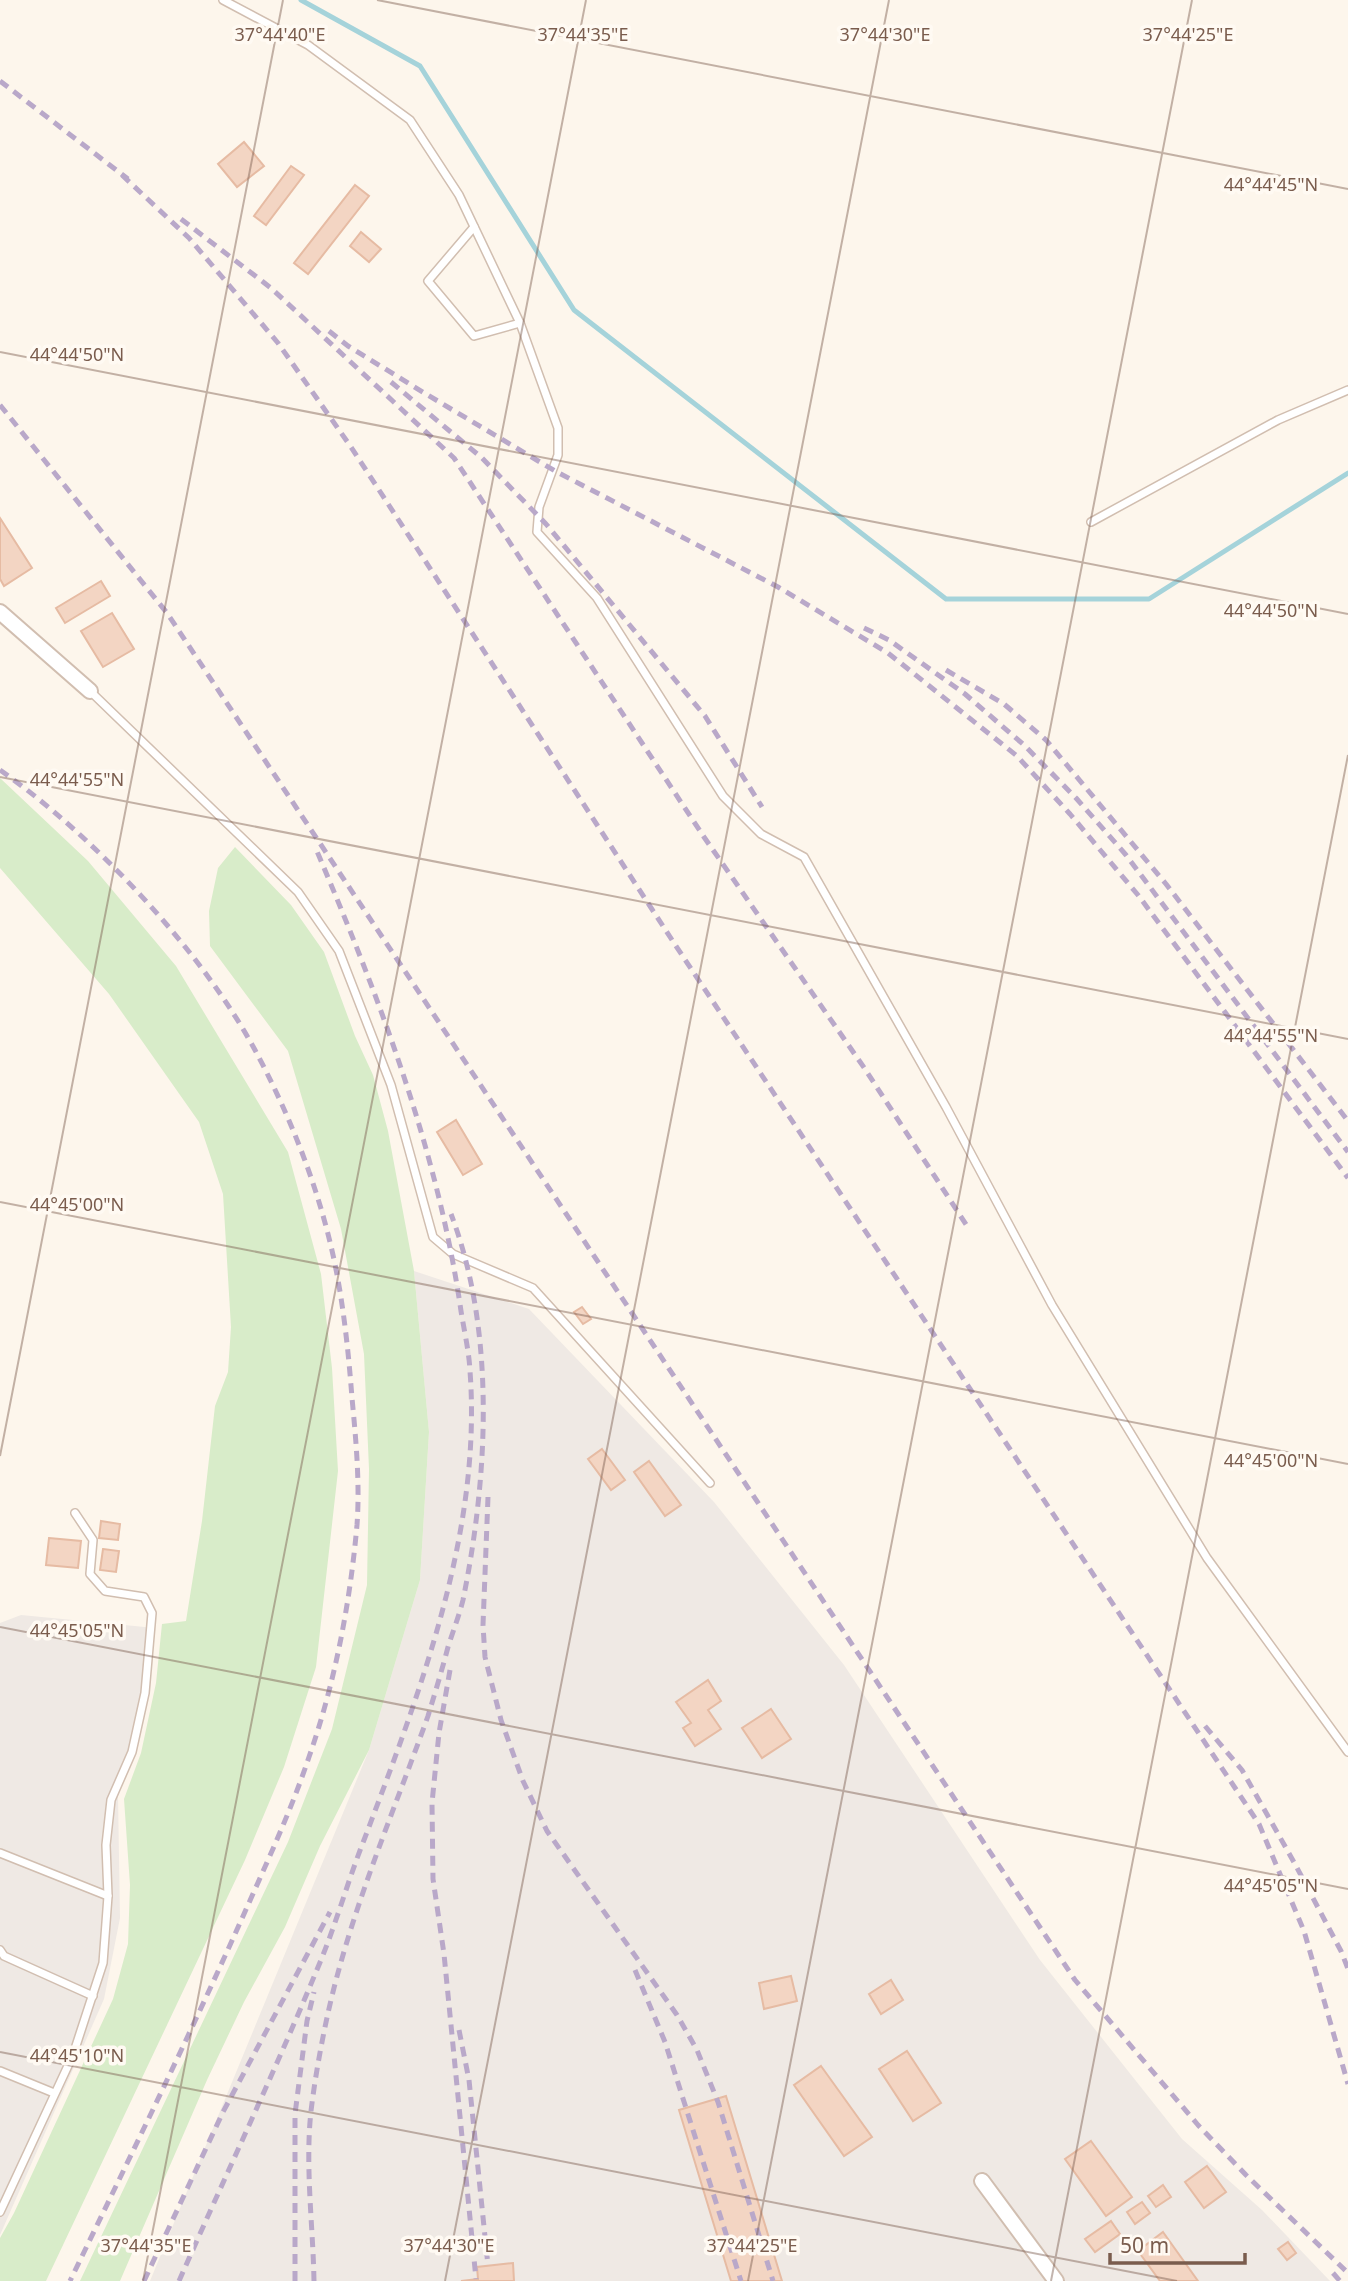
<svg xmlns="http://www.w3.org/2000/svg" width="1348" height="2281" font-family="'Noto Sans',sans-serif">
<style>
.industrial{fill:#efe9e4}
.green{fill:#d8ecc9}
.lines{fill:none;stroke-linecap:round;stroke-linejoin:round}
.stream{stroke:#a5d3da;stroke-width:5}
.building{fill:#f3d5c3;stroke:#e6bba3;stroke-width:2}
.lane-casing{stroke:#d1beb0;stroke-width:10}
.street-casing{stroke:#d1beb0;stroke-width:18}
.lane{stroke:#fff;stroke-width:7}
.street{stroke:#fff;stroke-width:14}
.rail{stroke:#b9a8c9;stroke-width:5;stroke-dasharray:10 7;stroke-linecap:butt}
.ticks{fill:none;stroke:#7a5c4d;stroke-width:2;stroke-opacity:0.45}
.ticks-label{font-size:18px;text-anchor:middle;fill:#7a5c4d;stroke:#fffaf3;stroke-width:7;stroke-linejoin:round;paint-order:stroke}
</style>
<rect width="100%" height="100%" fill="#fdf6ec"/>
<!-- industrial -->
<g class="industrial">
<path d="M414,1271L529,1309L714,1502L844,1665L1040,1960L1182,2139L1262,2210L1330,2281H150L369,1750L420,1580L429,1432Z"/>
<path d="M21,1615L155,1628L145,1710L118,1796L120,1918L104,1999L0,2235V1623Z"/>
</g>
<!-- green -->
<g class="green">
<path d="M0,778L88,861L176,966L288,1152L321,1274L332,1368L338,1471L316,1667L284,1767L245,1860L46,2281H0V2238L14,2213L113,1999L128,1944L130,1885L124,1799L141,1753L156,1683L162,1624L186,1621L202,1521L215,1406L228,1372L231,1327L223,1194L199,1122L109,994L0,868Z"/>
<path d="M235,847L291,905L324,952L355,1036L373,1075L388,1131L414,1271L429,1432L420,1580L369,1750L320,1846L285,1927L244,2002L207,2080L120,2281H80L288,1842L332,1729L367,1585L369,1469L364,1354L341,1229L288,1051L210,946L209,911L218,868Z"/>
</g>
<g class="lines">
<!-- stream -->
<path class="stream" d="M301,0L420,66L574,310L946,599H1149L1348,473"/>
</g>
<!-- building -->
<g class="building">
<path d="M244,142L264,166L237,187L218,164Z"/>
<path d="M291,166L304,175L266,225L254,216Z"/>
<path d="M355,185L369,196L308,274L294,263Z"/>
<path d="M361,232L381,249L369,262L350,246Z"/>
<path d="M0,518L32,568L4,586L0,579Z"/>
<path d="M101,581L110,596L65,623L56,608Z"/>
<path d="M112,613L134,649L103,667L81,631Z"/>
<path d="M456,1120L482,1164L463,1175L437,1132Z"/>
<path d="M582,1307L591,1319L583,1324L574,1312Z"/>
<path d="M602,1449L625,1480L611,1490L588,1459Z"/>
<path d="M649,1461L681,1505L665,1516L634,1472Z"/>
<path d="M101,1521L120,1524L118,1540L99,1538Z"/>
<path d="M49,1538L81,1541L78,1568L46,1565Z"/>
<path d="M103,1549L119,1551L116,1572L100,1570Z"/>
<path d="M708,1680L721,1701L708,1710L721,1729L695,1746L683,1728L691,1723L676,1702Z"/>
<path d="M771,1709L791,1739L762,1758L742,1728Z"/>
<path d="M791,1976L797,2001L764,2009L759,1983Z"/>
<path d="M891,1980L903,2000L881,2014L869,1994Z"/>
<path d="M907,2051L941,2103L913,2121L879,2069Z"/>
<path d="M821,2066L872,2137L844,2156L794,2085Z"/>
<path d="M726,2096L782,2281H731L679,2110Z"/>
<path d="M1091,2141L1132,2197L1106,2216L1065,2159Z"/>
<path d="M1207,2166L1226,2192L1204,2208L1185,2182Z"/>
<path d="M1163,2185L1171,2197L1156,2207L1148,2196Z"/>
<path d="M1142,2202L1150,2213L1135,2224L1127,2212Z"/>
<path d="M1111,2221L1120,2234L1095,2252L1085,2239Z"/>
<path d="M1163,2232L1198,2281H1160L1138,2251Z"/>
<path d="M1288,2242L1296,2253L1287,2260L1278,2249Z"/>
<path d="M513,2263L514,2281H461L478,2279L477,2267Z"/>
</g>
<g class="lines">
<defs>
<g id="lane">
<path d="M223,0L308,45L410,120L459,195L520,323L558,428V455L539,507L537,532L597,598L723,796L761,834L804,857L946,1107L1052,1305L1207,1558L1348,1752"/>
<path d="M474,227L428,281L474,336L520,323"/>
<path d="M1091,522L1278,420L1348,390"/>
<path d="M90,691L298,892L339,951L391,1085L433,1237L453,1254L533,1288L710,1483"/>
<path d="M0,1853L108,1896"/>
<path d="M0,1950L4,1956L93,1996"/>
<path d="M0,2071L54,2093"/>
<path d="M0,2212L73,2055L103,1963L108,1896L106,1845L111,1800L132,1752L145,1693L152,1613L144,1597L105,1591L90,1574L93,1540L75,1513"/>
</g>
<g id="street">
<path d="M0,612L90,691"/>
<path d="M982,2181L1056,2281"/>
</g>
</defs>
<!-- lane casing -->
<use href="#lane" class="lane-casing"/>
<!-- street casing -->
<use href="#street" class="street-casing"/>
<!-- lane -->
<use href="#lane" class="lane"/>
<!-- street -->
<use href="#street" class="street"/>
<!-- rail -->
<g class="rail">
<path d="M0,81L128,179"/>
<path d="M122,175L189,238L278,343L351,447L674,943L1259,1824L1304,1931L1348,2084"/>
<path d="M181,219L271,288L454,458L704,837L865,1069L967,1226"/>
<path d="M329,331L348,346L426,394L555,471L778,587L888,653L1017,756L1070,814L1138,895L1348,1178"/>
<path d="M391,382L482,458L546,524L705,716L762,807"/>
<path d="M0,405L167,613L1075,1980L1198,2125L1246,2175L1348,2273"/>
<path d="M864,628L889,640L965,694L1024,745L1076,798L1126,855L1348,1152"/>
<path d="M946,670L1004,704L1046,740L1166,884L1348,1121"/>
<path d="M0,770C93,835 201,950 255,1050C293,1121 324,1201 338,1280C345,1319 349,1359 352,1398C356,1440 360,1483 357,1525C350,1603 335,1683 309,1757C291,1811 267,1862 244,1914C189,2037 129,2159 70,2281"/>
<path d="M488,1497L483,1625L485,1657L501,1720L523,1781L547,1831L677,2015L697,2050L718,2102L773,2281"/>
<path d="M450,1670L439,1733L432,1803L433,1879L444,1954L476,2279"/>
<path d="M1205,1726L1242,1770L1295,1864L1341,1951L1348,1969"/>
<path d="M635,1970L665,2042L741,2281"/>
<path d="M459,2030L469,2080L488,2266"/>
<path d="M1333,2273L1340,2281"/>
<path d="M144,2281L223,2112L330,1912"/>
<path d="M179,2281C227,2172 278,2065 323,1955C338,1917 349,1878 364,1840C420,1692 482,1532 470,1371C469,1351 464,1330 461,1311C438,1151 379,997 316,849"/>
<path d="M295,2281V2114L307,2021L314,1992"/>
<path d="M314,2281C313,2225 305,2167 311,2111C315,2078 321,2045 328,2013C351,1910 393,1814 428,1716C435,1693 442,1670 448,1647C453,1631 459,1616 463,1600C488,1477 496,1332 451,1214"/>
</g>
</g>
<!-- ticks -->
<path class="ticks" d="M377,0L1348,189M0,352L1348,614M0,777L1348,1039M0,1202L1348,1464M0,1456L283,0M0,1627L1348,1889M0,2052L1177,2281M143,2281L586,0M445,2281L889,0M748,2281L1192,0M1051,2281L1348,755"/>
<g class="ticks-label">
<text x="280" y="41">37°44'40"E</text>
<text x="583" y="41">37°44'35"E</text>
<text x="885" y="41">37°44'30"E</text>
<text x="1188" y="41">37°44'25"E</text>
<text x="1271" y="191">44°44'45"N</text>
<text x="77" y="361">44°44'50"N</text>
<text x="1271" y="617">44°44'50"N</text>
<text x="77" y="786">44°44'55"N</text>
<text x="1271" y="1042">44°44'55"N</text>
<text x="77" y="1211">44°45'00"N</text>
<text x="1271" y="1467">44°45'00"N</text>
<text x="77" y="1637">44°45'05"N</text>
<text x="1271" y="1892">44°45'05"N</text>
<text x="77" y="2062">44°45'10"N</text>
<text x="146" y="2252">37°44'35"E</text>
<text x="449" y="2252">37°44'30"E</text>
<text x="752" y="2252">37°44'25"E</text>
</g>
<!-- scale -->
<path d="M1110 2253v10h135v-10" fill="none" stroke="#7a5c4d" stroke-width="3.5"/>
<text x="1120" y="2253" font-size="21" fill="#7a5c4d" stroke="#fffaf3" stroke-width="5" paint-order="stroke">50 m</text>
</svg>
